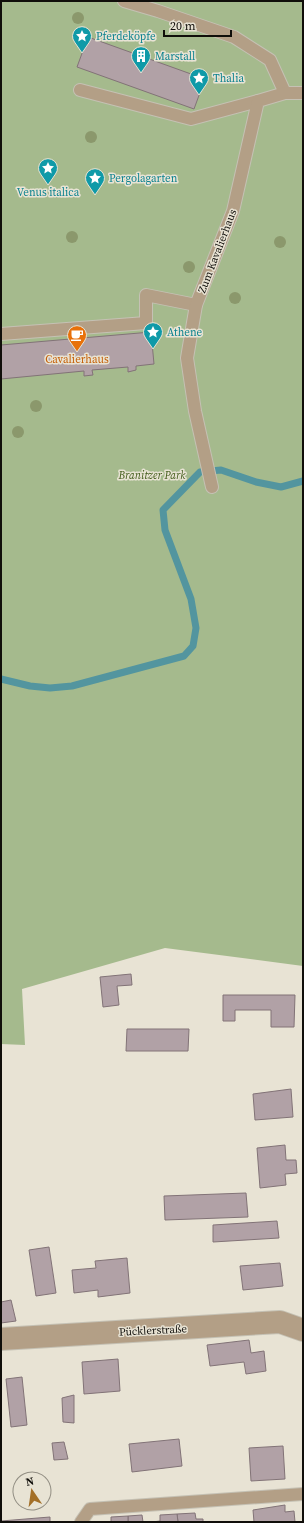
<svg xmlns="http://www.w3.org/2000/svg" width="304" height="1523" font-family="'Source Serif 4',serif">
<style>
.green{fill:#a5ba8d}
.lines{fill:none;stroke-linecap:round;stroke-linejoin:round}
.stream{stroke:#53959f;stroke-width:7}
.building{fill:#b1a1a6;stroke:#827377}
.service-casing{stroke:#c5c1b4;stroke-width:14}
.minor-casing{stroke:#c5c1b4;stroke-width:24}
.service{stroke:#b39f86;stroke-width:12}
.minor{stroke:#b39f86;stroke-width:22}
.tree{fill:#8b986c}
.labels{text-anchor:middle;stroke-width:3;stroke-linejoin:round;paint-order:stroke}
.culture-label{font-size:11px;fill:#0d838f;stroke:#e8e3d4;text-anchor:start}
.street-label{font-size:11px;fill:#100e0a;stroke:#e8e3d4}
.food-label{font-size:11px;fill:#c56008;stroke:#e8e3d4}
.park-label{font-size:11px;font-style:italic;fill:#3f5a17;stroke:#e8e3d4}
</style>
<rect width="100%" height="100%" fill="#e8e3d4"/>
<!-- green -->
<path class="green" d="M1,1H303V966L165,948L22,989L25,1045L1,1044Z"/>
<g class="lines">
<!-- stream -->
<path class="stream" d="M1,679L30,686L50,688L72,686L184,656L193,646L196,628L191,599L165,530L163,510L200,472L221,470L256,482L281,487L303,481"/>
</g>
<!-- building -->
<g class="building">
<path d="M88,37L205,79L194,109L77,67Z"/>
<path d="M151,332L154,364L136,366V370L128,372V367L92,370L93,375L84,376V371L1,379V345Z"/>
<path d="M131,974L132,985L117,986L119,1005L103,1007L100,977Z"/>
<path d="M223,995H295L294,1027H271V1010H235V1021H223Z"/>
<path d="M127,1029H189L188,1051H126Z"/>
<path d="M291,1089L293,1117L255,1120L253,1094Z"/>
<path d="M285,1145L286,1160H296L297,1173L285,1174L286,1185L260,1188L257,1148Z"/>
<path d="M246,1193L248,1217L165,1220L164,1196Z"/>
<path d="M277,1221L279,1238L213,1242V1225Z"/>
<path d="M49,1247L56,1293L36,1296L29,1250Z"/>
<path d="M127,1258L130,1293L98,1297V1290L74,1293L72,1270L96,1268L95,1261Z"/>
<path d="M280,1263L283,1286L243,1290L240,1266Z"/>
<path d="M11,1300L16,1321L1,1323V1302Z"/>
<path d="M249,1340L251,1353L264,1351L266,1371L246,1374L244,1362L210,1366L207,1345Z"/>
<path d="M118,1359L120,1391L84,1394L82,1362Z"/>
<path d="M22,1377L27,1425L11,1427L6,1379Z"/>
<path d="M74,1395V1423L63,1422L62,1398Z"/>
<path d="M179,1439L182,1466L132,1472L129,1444Z"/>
<path d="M64,1442L68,1459L54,1460L52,1443Z"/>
<path d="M283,1446L285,1479L251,1481L249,1448Z"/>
<path d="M285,1505V1512L294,1511L295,1522H254L253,1510Z"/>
<path d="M195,1513L196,1519H203V1522H178L177,1514Z"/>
<path d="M177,1514L178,1522H152L160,1521V1515Z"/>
<path d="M142,1515L143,1522H128V1516Z"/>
<path d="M128,1516V1522H111V1517Z"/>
<path d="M50,1517V1522H1V1521Z"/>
</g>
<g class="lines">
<defs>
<g id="service">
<path d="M124,1L158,11L234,37L270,60L285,93"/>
<path d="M80,90L191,119L258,101"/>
<path d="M1,334L146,323V295L196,305"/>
<path d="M212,487L195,411L187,358L196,305L233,211L258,101L285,93H303"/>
<path d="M81,1522L90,1509L303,1494"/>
</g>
<path id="minor" d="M1,1339L280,1322L303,1330"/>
</defs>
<!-- service casing -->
<use href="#service" class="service-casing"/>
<!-- minor casing -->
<use href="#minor" class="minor-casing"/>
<!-- service -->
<use href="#service" class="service"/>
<!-- minor -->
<use href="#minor" class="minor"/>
</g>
<!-- trees -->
<g class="tree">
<circle cx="78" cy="18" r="6"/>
<circle cx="91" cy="137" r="6"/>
<circle cx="72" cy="237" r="6"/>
<circle cx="280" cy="242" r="6"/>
<circle cx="189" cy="267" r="6"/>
<circle cx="235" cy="298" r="6"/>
<circle cx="36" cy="406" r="6"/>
<circle cx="18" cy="432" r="6"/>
</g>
<!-- icons -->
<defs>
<symbol id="sight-pin" viewBox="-11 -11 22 30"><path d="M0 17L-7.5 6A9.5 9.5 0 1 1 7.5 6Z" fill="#0f9aa8" stroke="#e8e3d4"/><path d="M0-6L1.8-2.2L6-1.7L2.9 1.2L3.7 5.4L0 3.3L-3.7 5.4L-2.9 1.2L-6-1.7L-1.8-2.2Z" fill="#fff"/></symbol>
<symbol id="building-pin" viewBox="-11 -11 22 30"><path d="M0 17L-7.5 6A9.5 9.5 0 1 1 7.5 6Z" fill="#0f9aa8" stroke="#e8e3d4"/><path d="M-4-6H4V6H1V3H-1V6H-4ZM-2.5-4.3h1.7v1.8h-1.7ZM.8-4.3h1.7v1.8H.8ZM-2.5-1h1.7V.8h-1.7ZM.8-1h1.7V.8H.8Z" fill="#fff"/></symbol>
<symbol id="cafe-pin" viewBox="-11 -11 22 30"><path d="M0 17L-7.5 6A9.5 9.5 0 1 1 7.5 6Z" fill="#e8710a" stroke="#e8e3d4"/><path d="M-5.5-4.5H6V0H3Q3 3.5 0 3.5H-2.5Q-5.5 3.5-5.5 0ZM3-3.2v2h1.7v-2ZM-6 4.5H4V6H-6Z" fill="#fff"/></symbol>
</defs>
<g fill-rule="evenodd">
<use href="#sight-pin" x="71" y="25" width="22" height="30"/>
<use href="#building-pin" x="130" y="45" width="22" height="30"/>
<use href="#sight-pin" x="188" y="67" width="22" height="30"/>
<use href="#sight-pin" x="37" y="157" width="22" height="30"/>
<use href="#sight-pin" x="84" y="167" width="22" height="30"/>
<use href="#sight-pin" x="142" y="321" width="22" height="30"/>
<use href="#cafe-pin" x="66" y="324" width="22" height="30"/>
</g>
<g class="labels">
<!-- culture labels -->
<g class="culture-label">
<text x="96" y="40">Pferdeköpfe</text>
<text x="155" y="60">Marstall</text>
<text x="213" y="82">Thalia</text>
<text x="109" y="182">Pergolagarten</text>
<text x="48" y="196" text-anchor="middle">Venus italica</text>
<text x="167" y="336">Athene</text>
</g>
<!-- street labels -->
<g class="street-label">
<text transform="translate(217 251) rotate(-69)" y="4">Zum Kavalierhaus</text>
<text transform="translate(153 1330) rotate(-3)" y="4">Pücklerstraße</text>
</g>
<!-- food labels -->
<g class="food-label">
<text x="77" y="363">Cavalierhaus</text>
</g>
<!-- park labels -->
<g class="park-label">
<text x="152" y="479">Branitzer Park</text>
</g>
</g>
<!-- border -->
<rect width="304" height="1523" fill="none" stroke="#100e0a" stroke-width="4"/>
<!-- north arrow -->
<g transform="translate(32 1491) rotate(347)"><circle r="19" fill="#e8e3d4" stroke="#928e83"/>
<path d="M0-3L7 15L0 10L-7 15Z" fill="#a36f27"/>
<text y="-6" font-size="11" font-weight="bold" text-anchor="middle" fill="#100e0a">N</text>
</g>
<!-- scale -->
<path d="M164 30v6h67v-6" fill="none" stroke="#100e0a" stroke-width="2"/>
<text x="170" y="30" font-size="12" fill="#100e0a" stroke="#e8e3d4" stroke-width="3" paint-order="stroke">20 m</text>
</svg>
